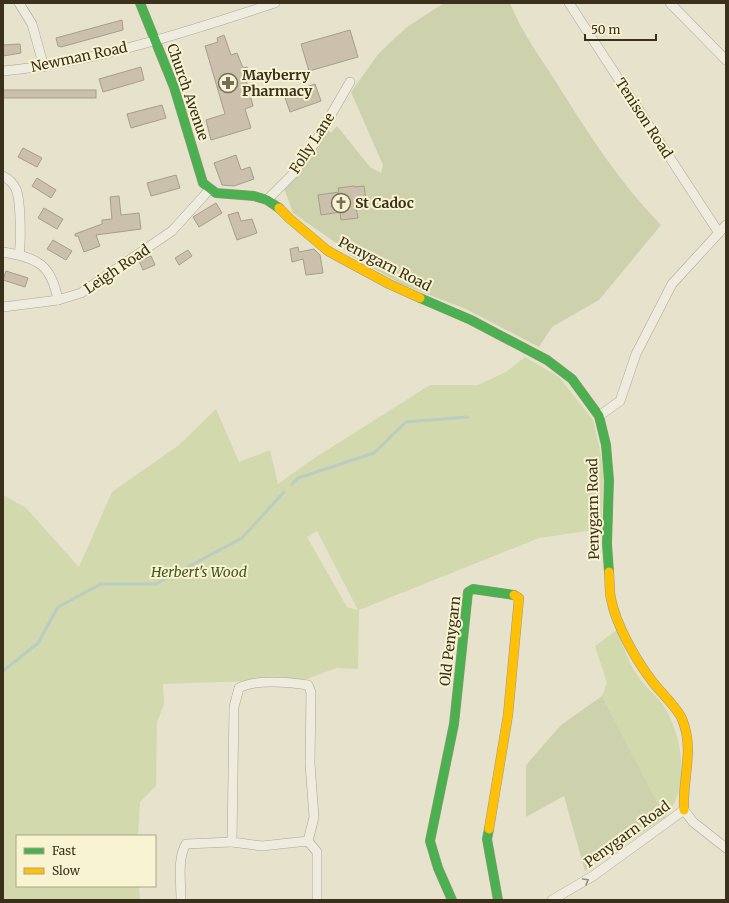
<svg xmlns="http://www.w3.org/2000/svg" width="729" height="903" font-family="Merriweather,serif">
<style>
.green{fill:#d2d9ad;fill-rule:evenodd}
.cemetery{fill:#cdd2ad}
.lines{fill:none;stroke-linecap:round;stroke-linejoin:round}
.stream{stroke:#b8cdc3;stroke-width:3}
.building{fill:#cbc0ac;stroke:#a79d8b}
.street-casing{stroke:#aca695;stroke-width:10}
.fast-casing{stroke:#9c9685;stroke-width:10}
.slow-casing{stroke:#9c9685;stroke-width:10}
.street{stroke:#eeebdf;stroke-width:9}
.fast{stroke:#4caf50;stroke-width:9}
.slow{stroke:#ffc107;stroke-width:9}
.oneway{stroke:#948e7e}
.labels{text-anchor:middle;stroke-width:4;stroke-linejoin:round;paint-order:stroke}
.street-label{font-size:14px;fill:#3b301c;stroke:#f8f3d1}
.poi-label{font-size:14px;font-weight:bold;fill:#3b301c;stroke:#f8f3d1;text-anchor:start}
.park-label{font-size:14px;font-style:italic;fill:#435921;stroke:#f8f3d1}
</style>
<rect width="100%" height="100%" fill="#e7e2cc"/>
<!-- green -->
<g class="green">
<path d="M525,357L559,377L593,420L599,445L604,476L601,529L539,538L359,610L358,669L336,668L307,679L163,684L164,704L157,722L156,786L140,802L138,836H17V886H139L140,900H3V495L26,508L79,567L112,492L179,445L216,409L239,462L270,450L278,484L313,459L430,385H478L506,372ZM317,531L358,610L347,607L307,537Z"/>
<path d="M617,630C623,644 628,662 637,675C644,686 655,694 663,705C683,735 691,789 665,817L602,696L607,683L595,646Z"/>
</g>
<!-- cemetery -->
<g class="cemetery">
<path d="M444,3H510C521,31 540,57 556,82C588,133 619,182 661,225L599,300L552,327L539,347L466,309L401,284L350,255L339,245L293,213L284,188L311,157L328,130L331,133L337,126L370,167L381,173L383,165L351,92L379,53L407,27Z"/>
<path d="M602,696L665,817L585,871L564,796L526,817V765L561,725Z"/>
</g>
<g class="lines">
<!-- stream -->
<g class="stream">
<path d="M292,484L298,478L374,453L406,422L468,417"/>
<path d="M3,671L38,643L58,607L101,584H156L242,538L284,492"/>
</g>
</g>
<!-- building -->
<g class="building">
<path d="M122,20L123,30L61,47L58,46L56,38Z"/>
<path d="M350,30L358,57L309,71L301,44Z"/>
<path d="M224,35L231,55L237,53L243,68L247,67L250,74L245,76L253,106L245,109L251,128L211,140L206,120L225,114L205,46L218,42L217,38Z"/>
<path d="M20,44L21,53L3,56V45Z"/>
<path d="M141,67L144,80L103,92L99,79Z"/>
<path d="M315,84L321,101L290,112L284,95Z"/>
<rect x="3" y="90" width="93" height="8"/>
<path d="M162,105L166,118L131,128L127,114Z"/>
<path d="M23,148L42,158L37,167L18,157Z"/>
<path d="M236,155L241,170L250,167L254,179L234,186L222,185L214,163Z"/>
<path d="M176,175L180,188L151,196L147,183Z"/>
<path d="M37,178L56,190L51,198L32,186Z"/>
<path d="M354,186V187L364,186L367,206L356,208L358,218L341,220L340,212L321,215L318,195L339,192L338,188Z"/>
<path d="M119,196L121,215L139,213L141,229L96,235L100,246L84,252L78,236H75V234L102,224V220L112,219L110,197Z"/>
<path d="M216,203L222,213L199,227L193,217Z"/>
<path d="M44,208L63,219L57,229L38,218Z"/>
<path d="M238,212L241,221L252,219L257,233L237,240L228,215Z"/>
<path d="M53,240L72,251L66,260L47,249Z"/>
<path d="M298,247L299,252L314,249L320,255L323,273L306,275L303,259L292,262L290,249Z"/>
<path d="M188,250L192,256L179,265L175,258Z"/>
<path d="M151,256L155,265L143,270L139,261Z"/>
<path d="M6,271L28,278L25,287L3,280Z"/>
</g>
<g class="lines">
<defs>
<g id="street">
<path d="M19,3L32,24L44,67"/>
<path d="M569,3L719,233"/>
<path d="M670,3L726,60"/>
<path d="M3,71C96,62 186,32 275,3"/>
<path d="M3,176C9,179 13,183 16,189C21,201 21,242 19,255"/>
<path d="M267,200L294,173L314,144L350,82"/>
<path d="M3,252C38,258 51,264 58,300"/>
<path d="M3,307L58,300L81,293L172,231L210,189"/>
<path d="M599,416L620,401L636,354L672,284L726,225"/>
<path d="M308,841L262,846L232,842L234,707L239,688C255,679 289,682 308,685L311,692L310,764L314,817L308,841L317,852V900"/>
<path d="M181,900C181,882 177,859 186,844L232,842"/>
<path d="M552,900L593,876L684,810L693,822L726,848"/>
</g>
<g id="fast">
<path d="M140,3L174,87L203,183L216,193L254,196L267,200L279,208"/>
<path d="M420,298L471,320L547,360L572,379L599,416L606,445L609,480L607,544L609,572"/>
<path d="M489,829L487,839L498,900"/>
<path d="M452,900L438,868L430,841L454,724L468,592L473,589L514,595"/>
</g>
<g id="slow">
<path d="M279,208L290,219L328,251L389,284L420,298"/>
<path d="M609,572C610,581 609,590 611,599C616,625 636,660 652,681C660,692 677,707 682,719C695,750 682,779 684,810"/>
<path d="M489,829L508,715L519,598L514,595"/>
</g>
</defs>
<!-- street casing -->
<use href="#street" class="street-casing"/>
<!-- fast casing -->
<use href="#fast" class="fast-casing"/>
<!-- slow casing -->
<use href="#slow" class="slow-casing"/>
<!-- street -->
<use href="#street" class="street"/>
<!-- fast -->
<use href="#fast" class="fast"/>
<!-- slow -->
<use href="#slow" class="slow"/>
</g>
<!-- one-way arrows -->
<defs><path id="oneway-chevron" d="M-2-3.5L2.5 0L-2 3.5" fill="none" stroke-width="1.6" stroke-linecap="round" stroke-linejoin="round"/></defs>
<use class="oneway" href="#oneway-chevron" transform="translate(586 881) rotate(-30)"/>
<!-- icons -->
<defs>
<symbol id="pharmacy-ring" viewBox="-11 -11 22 22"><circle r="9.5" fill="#f8f3d1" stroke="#776e5a" stroke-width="1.5"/><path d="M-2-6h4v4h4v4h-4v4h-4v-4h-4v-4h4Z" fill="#776e5a"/></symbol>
<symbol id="church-ring" viewBox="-11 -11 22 22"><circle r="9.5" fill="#f8f3d1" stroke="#776e5a" stroke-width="1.5"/><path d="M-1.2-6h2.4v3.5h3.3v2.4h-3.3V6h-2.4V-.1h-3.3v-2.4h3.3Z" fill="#776e5a"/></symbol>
</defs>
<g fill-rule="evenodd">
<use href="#pharmacy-ring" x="217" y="72" width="22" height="22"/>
<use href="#church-ring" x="330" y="192" width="22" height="22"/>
</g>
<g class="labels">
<!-- street labels -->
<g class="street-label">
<text transform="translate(79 57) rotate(-12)" y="5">Newman Road</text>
<text transform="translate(188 92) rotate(71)" y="5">Church Avenue</text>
<text transform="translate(644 118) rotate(57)" y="5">Tenison Road</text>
<text transform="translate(312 143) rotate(-57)" y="5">Folly Lane</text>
<text transform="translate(385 264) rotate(27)" y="5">Penygarn Road</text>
<text transform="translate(117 269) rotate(-34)" y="5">Leigh Road</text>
<text transform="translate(593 509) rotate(-91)" y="5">Penygarn Road</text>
<text transform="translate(450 641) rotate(-83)" y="5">Old Penygarn</text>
<text transform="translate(627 834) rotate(-36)" y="5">Penygarn Road</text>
</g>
<!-- poi labels -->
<g class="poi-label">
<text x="242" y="80">Mayberry<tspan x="242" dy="16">Pharmacy</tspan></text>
<text x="355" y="208">St Cadoc</text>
</g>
<!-- park labels -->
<g class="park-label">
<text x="199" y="577">Herbert's Wood</text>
</g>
</g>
<!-- border -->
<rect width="729" height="903" fill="none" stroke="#3b301c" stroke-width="8"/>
<!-- legend -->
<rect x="16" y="835" width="140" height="52" fill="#f8f3d1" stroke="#aca589"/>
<rect x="24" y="848" width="20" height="6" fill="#4caf50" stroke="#aca589"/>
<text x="52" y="855" font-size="12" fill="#3b301c">Fast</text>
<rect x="24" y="868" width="20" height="6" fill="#ffc107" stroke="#aca589"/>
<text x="52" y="875" font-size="12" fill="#3b301c">Slow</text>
<!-- scale -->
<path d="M585 34v6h71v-6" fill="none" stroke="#3b301c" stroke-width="2"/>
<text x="591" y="34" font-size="12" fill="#3b301c" stroke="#f8f3d1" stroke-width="3" paint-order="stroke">50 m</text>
</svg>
